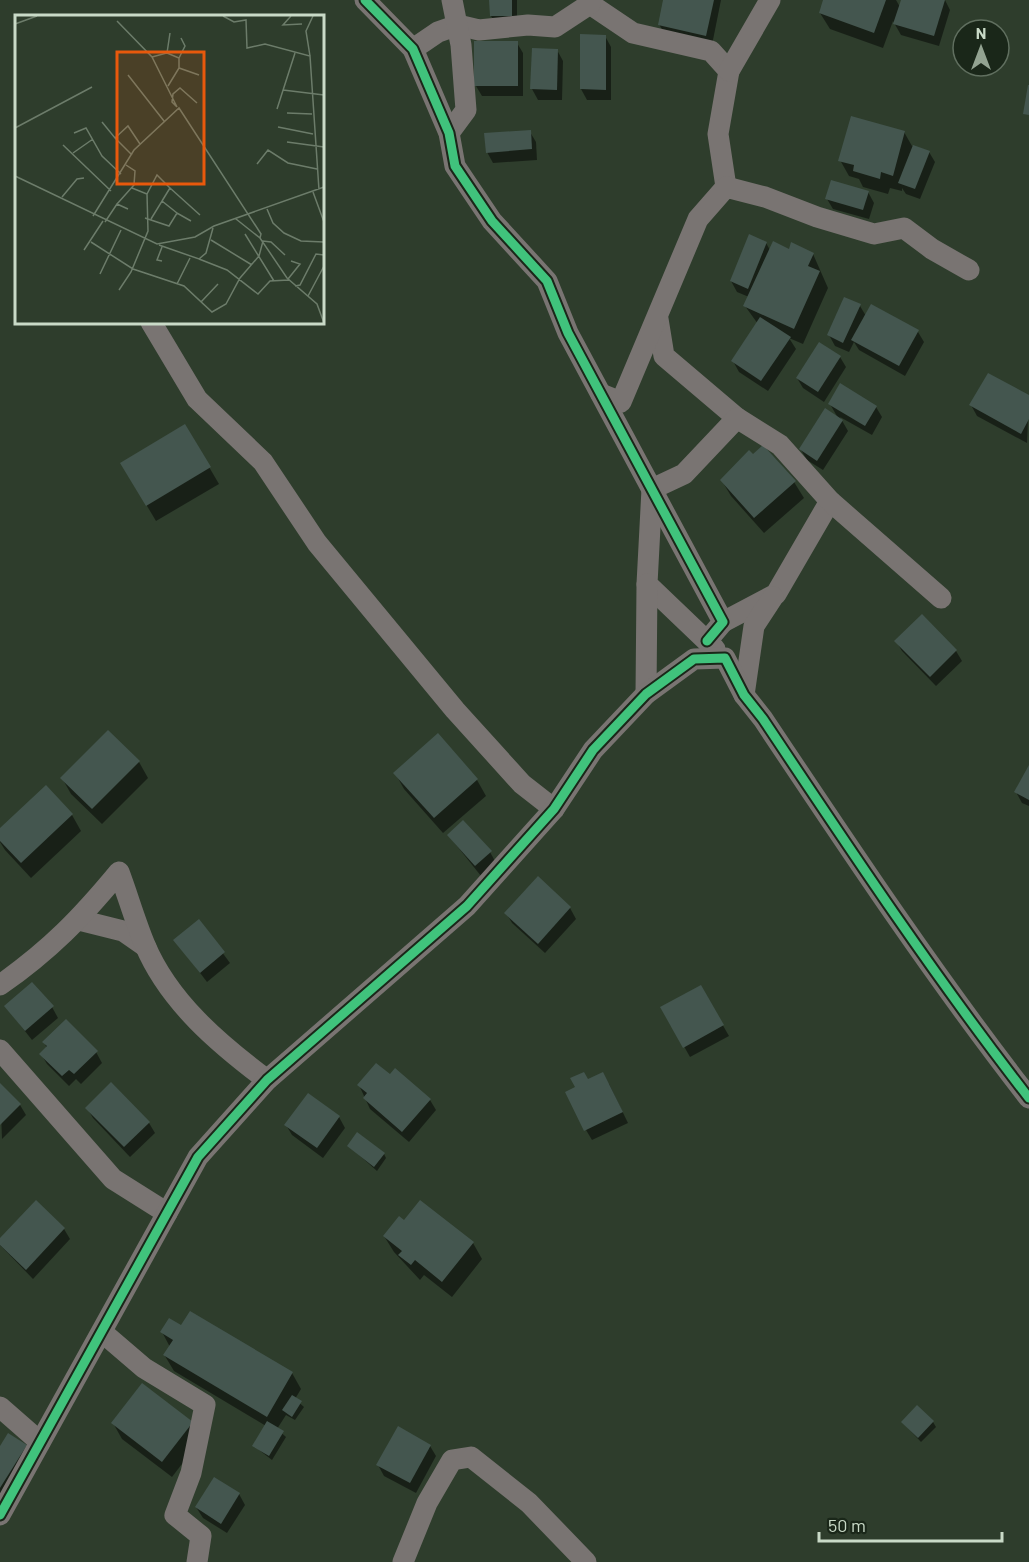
<svg xmlns="http://www.w3.org/2000/svg" width="1029" height="1562" font-family="Barlow,sans-serif">
<style>
.shadow{fill:#0007}
.building{fill:#44564f}
.lines{fill:none;stroke-linecap:round;stroke-linejoin:round}
.street{stroke:#797472;stroke-width:21}
.cycleway-casing{stroke:#1a2719;stroke-width:13}
.cycleway{stroke:#40c37c;stroke-width:9}
.inset-road{fill:none;stroke:#6c7c6a;stroke-width:1.5}
.view{fill:#e8590c;fill-opacity:0.15;stroke:#e8590c;stroke-width:3}
.inset-edge{fill:none;stroke:#c9dac7;stroke-width:3}
</style>
<rect width="100%" height="100%" fill="#2e3d2c"/>
<!-- shadow -->
<g class="shadow">
<path d="M491,0H517V26H497L491,16Z"/>
<path d="M665,0H721L712,45L665,35L659,24Z"/>
<path d="M825,0H896L900,7L902,0H945L950,10L939,46L901,35L893,21L883,48L830,29L820,13Z"/>
<path d="M605,36L611,47V100H587L581,89Z"/>
<path d="M517,43L523,53V96H482L476,86Z"/>
<path d="M557,50L563,61L562,100H538L532,89Z"/>
<path d="M530,132L536,142L537,160L493,163L487,152Z"/>
<path d="M904,132L912,146L929,152L935,162L920,199L906,194L902,188V191L890,188L888,194L863,187L859,179L849,176L840,160Z"/>
<path d="M868,192L874,203L869,219L833,209L827,199Z"/>
<path d="M766,243L770,250L813,254L828,288L803,344L789,338L796,349L768,391L739,372L733,361L758,324L745,306L749,297L737,292L731,281Z"/>
<path d="M860,306L866,316L872,306L918,332L924,342L905,376L859,350L854,342L849,352L835,346L829,335Z"/>
<path d="M840,357L846,367L824,402L803,388L797,378Z"/>
<path d="M1029,397L1027,443L977,416L971,405Z"/>
<path d="M830,404L876,407L882,417L872,435L840,417L848,431L823,470L807,460L801,450L838,418Z"/>
<path d="M185,426L219,484L156,521L122,464Z"/>
<path d="M749,452L794,482L804,498L764,533L731,496L722,481Z"/>
<path d="M922,616L956,651L962,661L936,686L902,651L896,641Z"/>
<path d="M438,736L477,780L486,796L443,833L404,789L395,773Z"/>
<path d="M139,762L148,778L102,824L71,794L62,778Z"/>
<path d="M1029,768V806L1022,803L1016,792Z"/>
<path d="M46,787L72,815L81,831L31,878L5,850L0,842V830Z"/>
<path d="M449,836L490,852L496,863L481,876Z"/>
<path d="M538,878L570,908L576,919L545,953L512,923L506,913Z"/>
<path d="M199,921L230,963L207,982L175,940Z"/>
<path d="M701,987L729,1036L690,1057L662,1007Z"/>
<path d="M6,1007H52L58,1018L32,1040Z"/>
<path d="M44,1042L96,1052L102,1063L81,1084L76,1079L69,1086L47,1064L41,1054L47,1048Z"/>
<path d="M390,1077L430,1100L436,1110L409,1142L370,1109L359,1085Z"/>
<path d="M587,1081L609,1084L628,1123L592,1140L586,1130Z"/>
<path d="M0,1085L20,1105L26,1115L2,1139Z"/>
<path d="M308,1095L339,1117L345,1128L323,1158L292,1135L286,1125Z"/>
<path d="M87,1108L149,1123L155,1133L130,1157L93,1118Z"/>
<path d="M349,1146L384,1154L386,1158L377,1171Z"/>
<path d="M404,1222L473,1243L482,1259L452,1297L424,1275L420,1280L394,1252L384,1236Z"/>
<path d="M64,1229L70,1239L33,1279L0,1245V1240Z"/>
<path d="M182,1327L292,1373L301,1389L295,1399L304,1407L295,1420L286,1415L277,1429L286,1437L272,1460L254,1446L266,1426L174,1371L165,1356L170,1347L162,1332Z"/>
<path d="M933,1422L936,1427L921,1442L903,1423Z"/>
<path d="M113,1423H192L201,1439L172,1477L122,1439Z"/>
<path d="M26,1446L32,1456L0,1508V1449Z"/>
<path d="M430,1446L436,1456L416,1493L384,1476L378,1465Z"/>
<path d="M239,1494L245,1505L227,1533L203,1518L196,1507Z"/>
</g>
<!-- building -->
<g class="building">
<path d="M489,0H512V16H490Z"/>
<path d="M663,0H714L706,36L658,25Z"/>
<path d="M823,0H886L874,33L819,13Z"/>
<path d="M901,0H945L934,36L893,24Z"/>
<path d="M580,34L606,35V90L580,89Z"/>
<rect x="474" y="41" width="44" height="45"/>
<path d="M532,48L558,49L557,90L530,89Z"/>
<path d="M1028,85H1029V115L1023,114Z"/>
<path d="M851,116L905,131L893,176L881,172L880,179L853,171L854,165L838,161Z"/>
<path d="M531,130L532,149L486,153L484,133Z"/>
<path d="M913,145L930,151L915,189L898,183Z"/>
<path d="M831,180L869,191L863,210L825,199Z"/>
<path d="M749,234L767,242L748,289L730,281Z"/>
<path d="M773,241L789,249L791,242L814,253L808,266L820,271L794,329L743,306Z"/>
<path d="M844,297L861,304L843,343L827,335Z"/>
<path d="M871,304L919,330L899,366L851,340Z"/>
<path d="M760,317L791,337L761,381L731,361Z"/>
<path d="M819,342L841,356L818,392L796,378Z"/>
<path d="M988,373L1029,395V419L1021,434L969,405Z"/>
<path d="M840,383L877,406L865,426L828,404Z"/>
<path d="M825,408L843,420L817,461L799,449Z"/>
<path d="M185,424L211,467L146,506L120,463Z"/>
<path d="M763,445L796,481L754,518L720,480L749,450L753,454Z"/>
<path d="M922,614L957,650L930,677L894,641Z"/>
<path d="M108,730L140,761L92,809L60,778Z"/>
<path d="M438,733L478,779L434,818L393,773Z"/>
<path d="M1029,765V800L1014,792Z"/>
<path d="M46,785L73,814L21,863L0,841V828Z"/>
<path d="M463,820L492,851L475,866L447,835Z"/>
<path d="M538,876L571,907L538,944L504,913Z"/>
<path d="M199,919L225,952L200,973L173,940Z"/>
<path d="M32,982L54,1006L25,1031L4,1006Z"/>
<path d="M701,985L724,1025L683,1048L660,1007Z"/>
<path d="M66,1019L98,1051L74,1074L69,1070L62,1076L39,1054L47,1046L42,1042Z"/>
<path d="M376,1063L390,1074L395,1068L431,1099L402,1132L363,1098L367,1093L357,1085Z"/>
<path d="M584,1072L588,1079L603,1072L623,1112L584,1131L565,1092L575,1087L570,1078Z"/>
<path d="M111,1082L150,1122L124,1147L85,1108Z"/>
<path d="M0,1083L21,1104L0,1125Z"/>
<path d="M308,1093L340,1116L317,1148L284,1125Z"/>
<path d="M357,1132L385,1153L374,1167L347,1146Z"/>
<path d="M36,1200L65,1228L26,1270L0,1245V1238Z"/>
<path d="M420,1200L474,1242L442,1282L415,1260L411,1265L398,1255L402,1251L383,1236L399,1216L404,1220Z"/>
<path d="M190,1311L293,1372L267,1417L163,1355L173,1340L160,1332L169,1318L181,1325Z"/>
<path d="M142,1383L193,1422L162,1462L111,1423Z"/>
<path d="M292,1395L302,1401L292,1417L282,1410Z"/>
<path d="M917,1405L934,1421L918,1438L901,1422Z"/>
<path d="M267,1421L284,1431L269,1456L252,1446Z"/>
<path d="M398,1426L431,1445L410,1483L376,1465Z"/>
<path d="M8,1433L27,1445L0,1488V1446Z"/>
<path d="M214,1477L240,1493L221,1524L195,1507Z"/>
</g>
<g class="lines">
<!-- street -->
<g class="street">
<path d="M365,0L413,49L449,133L455,166L492,221L547,281L568,333L723,622L707,641"/>
<path d="M590,4L633,33L711,51L729,71L718,134L726,187"/>
<path d="M413,49L438,32L458,25L479,30L528,25L555,27L590,4V0"/>
<path d="M729,71L770,0"/>
<path d="M449,133L466,110L461,45L452,0"/>
<path d="M658,319L664,356L737,418"/>
<path d="M151,322L197,399L263,462L317,543L455,710L522,784L554,809"/>
<path d="M601,394L621,402L698,219L726,187L765,197L817,217L874,234L904,228L932,249L969,270"/>
<path d="M723,622L776,594L830,501"/>
<path d="M715,649L647,584L652,489L684,474L737,418L780,445L830,501L941,598"/>
<path d="M646,694L647,584"/>
<path d="M744,695L754,626L773,597"/>
<path d="M79,920L123,931L146,947"/>
<path d="M0,985C50,950 81,918 119,872C128,896 135,921 145,945C169,1002 219,1044 267,1080"/>
<path d="M0,1050L113,1179L167,1213"/>
<path d="M102,1332L144,1368L205,1405L191,1473L175,1515L201,1536L197,1562"/>
<path d="M0,1407L40,1442"/>
<path d="M0,1515L198,1157L267,1080L467,906L554,809L593,750L646,694L694,659L725,658L744,695L763,719C849,848 934,976 1029,1098"/>
<path d="M403,1562L427,1503L452,1460L471,1457L529,1503L586,1562"/>
</g>
<defs>
<g id="cycleway">
<path d="M365,0L413,49L449,133L455,166L492,221L547,281L568,333L723,622L707,641"/>
<path d="M0,1515L198,1157L267,1080L467,906L554,809L593,750L646,694L694,659L725,658L744,695L763,719C849,848 934,976 1029,1098"/>
</g>
</defs>
<!-- cycleway casing -->
<use href="#cycleway" class="cycleway-casing"/>
<!-- cycleway -->
<use href="#cycleway" class="cycleway"/>
</g>
<!-- overview -->
<g transform="translate(15 15)">
<rect width="309" height="309" fill="#2e3d2c"/>
<path class="inset-road" d="M208,1L219,7L231,5L232,33L250,29L295,41L304,175M276,1L268,10L287,9M102,6L137,42L162,92M0,9L22,1M152,38L164,43V53M295,41L291,16L298,1M137,42L152,38L155,18M164,43L170,31L166,23M113,60L149,106M153,71L164,53L184,60M268,75L309,80M162,92L157,87L158,79L165,73L182,88M262,94L280,38M272,98L297,99M87,107L100,123L113,111L125,129M263,112L298,119M0,113L77,72M59,118L71,113L87,141L106,159M100,123L117,140M272,127L309,132M48,130L96,176M58,138L78,124M242,149L253,135L273,148L302,154M0,161L142,229L180,222L199,211L309,172M155,173L185,200M298,177L309,207M132,179L142,160L155,173L147,186M47,182L62,164L69,163M102,189L119,170L120,156L111,150M252,194L258,208L269,218L286,226L309,227M78,201L119,135L164,93L246,219L245,223M130,203L154,211L162,198L176,206M136,204L147,186L162,198M221,204L245,223L272,263L302,289L309,308M90,207L102,189L113,194M230,219L259,266M196,225L237,250M76,227L118,254L169,271L197,297L211,289L225,263L244,241L248,226L256,227L270,240M144,230L184,244L191,238L198,213M147,232L142,245L147,246M69,235L88,206M184,244L212,255L243,279L255,266L274,265M85,259L106,215M273,264L285,249L276,246M162,269L175,243M280,271L285,270L301,239L309,240M104,275L116,257L133,216L132,179L117,173M293,281L309,251M186,287L203,269"/>
<path class="view" d="M102,37H189V169H102Z"/>
<rect width="309" height="309" class="inset-edge"/>
</g>
<!-- north arrow -->
<g transform="translate(981 48)"><circle r="28" fill="#1a2719" stroke="#606f5f" stroke-width="1.5"/>
<path d="M0-4.5L10 22L0 15L-10 22Z" fill="#93a391"/>
<text y="-9" font-size="16" font-weight="bold" text-anchor="middle" fill="#c9dac7">N</text>
</g>
<!-- scale -->
<path d="M819 1532v9h183v-9" fill="none" stroke="#c9dac7" stroke-width="3"/>
<text x="828" y="1532" font-size="18" fill="#c9dac7" stroke="#1a2719" stroke-width="4.5" paint-order="stroke">50 m</text>
</svg>
